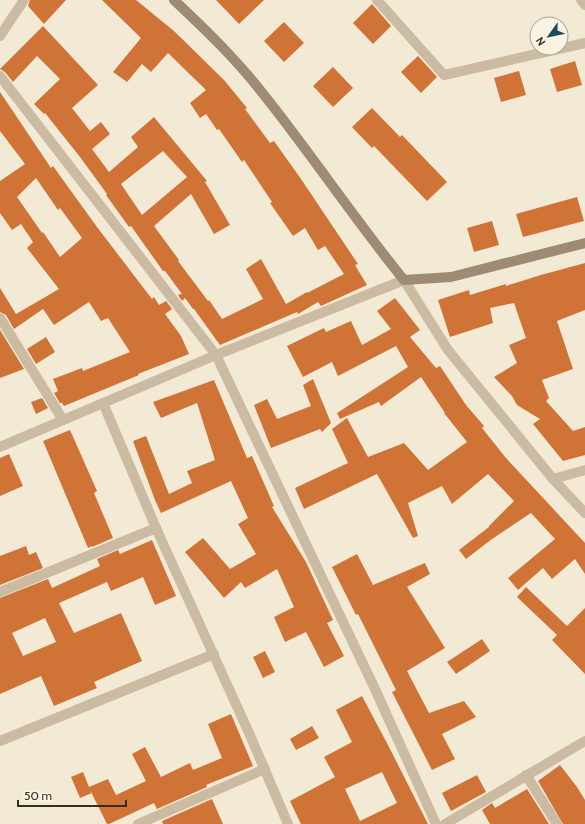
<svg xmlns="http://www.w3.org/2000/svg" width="585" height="824" font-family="Cabin,sans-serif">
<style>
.building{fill:#d07337;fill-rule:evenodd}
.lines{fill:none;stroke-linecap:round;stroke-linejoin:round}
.street{stroke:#cbbba2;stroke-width:10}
.secondary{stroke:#9f8a73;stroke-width:10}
</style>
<rect width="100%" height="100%" fill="#f3ead6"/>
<!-- building -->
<g class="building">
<path d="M30,0H66L44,24L28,6Z"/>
<path d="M102,0H136L174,31L224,80L247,108L245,109L270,143L274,141L301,179L358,264L355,265L367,285L321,306L318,302L298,314L297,312L220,345L194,309H193L185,298L182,301L178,295L182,294L165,271H163L131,226L129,227L106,195L107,194L80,157L45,113L44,114L34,104L60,79L37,56L13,82L5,72L0,69L43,26L98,85L72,108L90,131L101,122L110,134L92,149L109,172L138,147L131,137L154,117L207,181L205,182L230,225L214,234L191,194L154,226L179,260L178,261L208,301L209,300L222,319L263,299L246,269L261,259L286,304L307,292V293L344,274L325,246L318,250L305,228L293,236L270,203L272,202L244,160L242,162L219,129L217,130L206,114L200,118L190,103L206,90L168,53L151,72L142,64L127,82L113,72L141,38ZM163,151L187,177L142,215L121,184Z"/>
<path d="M216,0H264L239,24Z"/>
<path d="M372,4L391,26L373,44L353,23Z"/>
<path d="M284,22L304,43L284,62L264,41Z"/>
<path d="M418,56L437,77L421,93L401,72Z"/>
<path d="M575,61L582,85L557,92L550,69Z"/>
<path d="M333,67L353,88L333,107L313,86Z"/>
<path d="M519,71L526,95L501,102L494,78Z"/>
<path d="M0,92L51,168L53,166L97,227L152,299L154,297L159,305L166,301L172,309L165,314L181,336L189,354L138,374L139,375L64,406L62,403H60L54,393L58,391L53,379L82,368L83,371L130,352L108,318L101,321L89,302L54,325L43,309L14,329L6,315L0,312V288L16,314L59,289L27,248L33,242L21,224L12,230L0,213V181L25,164L0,131ZM36,178L58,210L60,208L82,238L60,257L43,232L42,233L17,197Z"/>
<path d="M372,108L400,137L402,135L447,182L427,201L374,146L372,148L352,127Z"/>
<path d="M577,197L584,221L523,237L516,214Z"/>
<path d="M492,221L499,245L474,252L467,228Z"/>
<path d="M585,263V310L557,321L573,369L542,380L549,398L546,401L573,431L585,427V455L563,461L533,424L540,419L517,405L512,396L494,377L517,363L509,345L526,338L514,303L490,308L493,323L450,337L438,300L469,290L470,295L506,284V286L541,275Z"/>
<path d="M395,298L420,330L410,337L436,368L440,366L466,405L484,426L482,428L506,458L585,543V574L575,559L552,579L543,568L518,590L508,578L555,539L531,513L492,539L466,559L459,550L489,527V526L514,501L488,474L452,504L442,486L408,503L418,536L413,538L377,474L304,509L295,488L348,463L332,429L347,418L368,457L404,443L428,470L467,442L444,413H445L421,377L381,406L379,402L340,419L337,413L408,367L396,346L338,376L332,362L303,377L287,346L324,328L326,332L351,321L362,345L391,329L377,311Z"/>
<path d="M0,330L24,369L0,378Z"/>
<path d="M46,337L55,352L36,364L27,349Z"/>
<path d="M313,379L331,423L322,432L320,429L271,448L254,405L267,399L277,419L311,406L303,385Z"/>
<path d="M214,380L247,458L252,456L274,506L272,507L306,562L333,620L327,623L344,656L324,667L306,632L285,642L274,617L294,607L277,569L245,588L241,582L224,598L185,552L203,538L230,569L256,554L238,524L248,518L231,481L161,513L155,500L133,441L146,436L169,494L192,483L187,471L215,460L197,403L161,418L153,402Z"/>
<path d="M42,398L48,408L36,414L31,402Z"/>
<path d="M70,430L97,491L94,493L113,538L92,547V546L88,548L43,441Z"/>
<path d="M9,454L23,486L0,496V458Z"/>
<path d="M152,540L176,596L155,605L143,577L111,591L107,582L59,603L74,633L121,613L142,661L94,682L97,688L54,706L41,676L0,694V598L48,579L52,588L100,566L97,559L118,550L120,554ZM45,618L56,642L23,656L12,633Z"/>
<path d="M26,546L29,555L36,552L43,568L0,585V556Z"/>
<path d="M357,554L373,585L425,563L430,574L407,587L445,648L407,671L429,713L464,701L476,717L442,734L455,759L432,770L392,692L396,690L358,614L356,615L332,567Z"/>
<path d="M526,587L567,626L585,608V674L552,640L557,635L517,597Z"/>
<path d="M482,639L490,651L456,674L447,662Z"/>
<path d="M265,651L275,672L263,678L253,657Z"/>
<path d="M362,696L389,747L428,824H301L290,801L335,777L324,757L352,742L336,710ZM382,772L397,803L360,821L345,789Z"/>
<path d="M231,714L253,766L206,785L207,787L157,809L154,803L109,824H107L90,790L92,793L80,798L71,777L83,772L89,787L108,779L116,795L146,781L132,754L145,747L161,777L190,763L193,770L222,758L208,724Z"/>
<path d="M312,726L319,738L296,750L290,739Z"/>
<path d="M560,765L577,787L585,800V824H563L538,781Z"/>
<path d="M477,775L486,792L451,811L442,793Z"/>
<path d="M527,789L549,824H490L482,810L492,803L495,808Z"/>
<path d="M212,799L223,824H163L162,821Z"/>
</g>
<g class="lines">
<!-- street -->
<g class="street">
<path d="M377,0L444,75L585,43"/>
<path d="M581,0L585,5"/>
<path d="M0,36L24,0"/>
<path d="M0,76L216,355L375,689L436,824"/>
<path d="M0,318L63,420"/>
<path d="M103,403L156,528L249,733L288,824"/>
<path d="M0,447L216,355L404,280L448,350L553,479L585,513"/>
<path d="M553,479L585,470"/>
<path d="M0,592L156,528"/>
<path d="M0,741L214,654"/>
<path d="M526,775L557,824"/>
<path d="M138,824L265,769"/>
<path d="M445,824L585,741"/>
</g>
<!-- secondary -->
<path class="secondary" d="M174,0C206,30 237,60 264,95C312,155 355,220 404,280L451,277L585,243"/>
</g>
<!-- north arrow -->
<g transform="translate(549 36) rotate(237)"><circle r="19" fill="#faf3e3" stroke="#aba397"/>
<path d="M0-3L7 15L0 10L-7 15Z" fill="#174c5a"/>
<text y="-6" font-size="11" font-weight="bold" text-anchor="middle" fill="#352c25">N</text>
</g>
<!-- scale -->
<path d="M18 800v6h108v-6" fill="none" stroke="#352c25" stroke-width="2"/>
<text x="24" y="800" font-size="12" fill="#352c25" stroke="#faf3e3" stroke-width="3" paint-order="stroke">50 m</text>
</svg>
